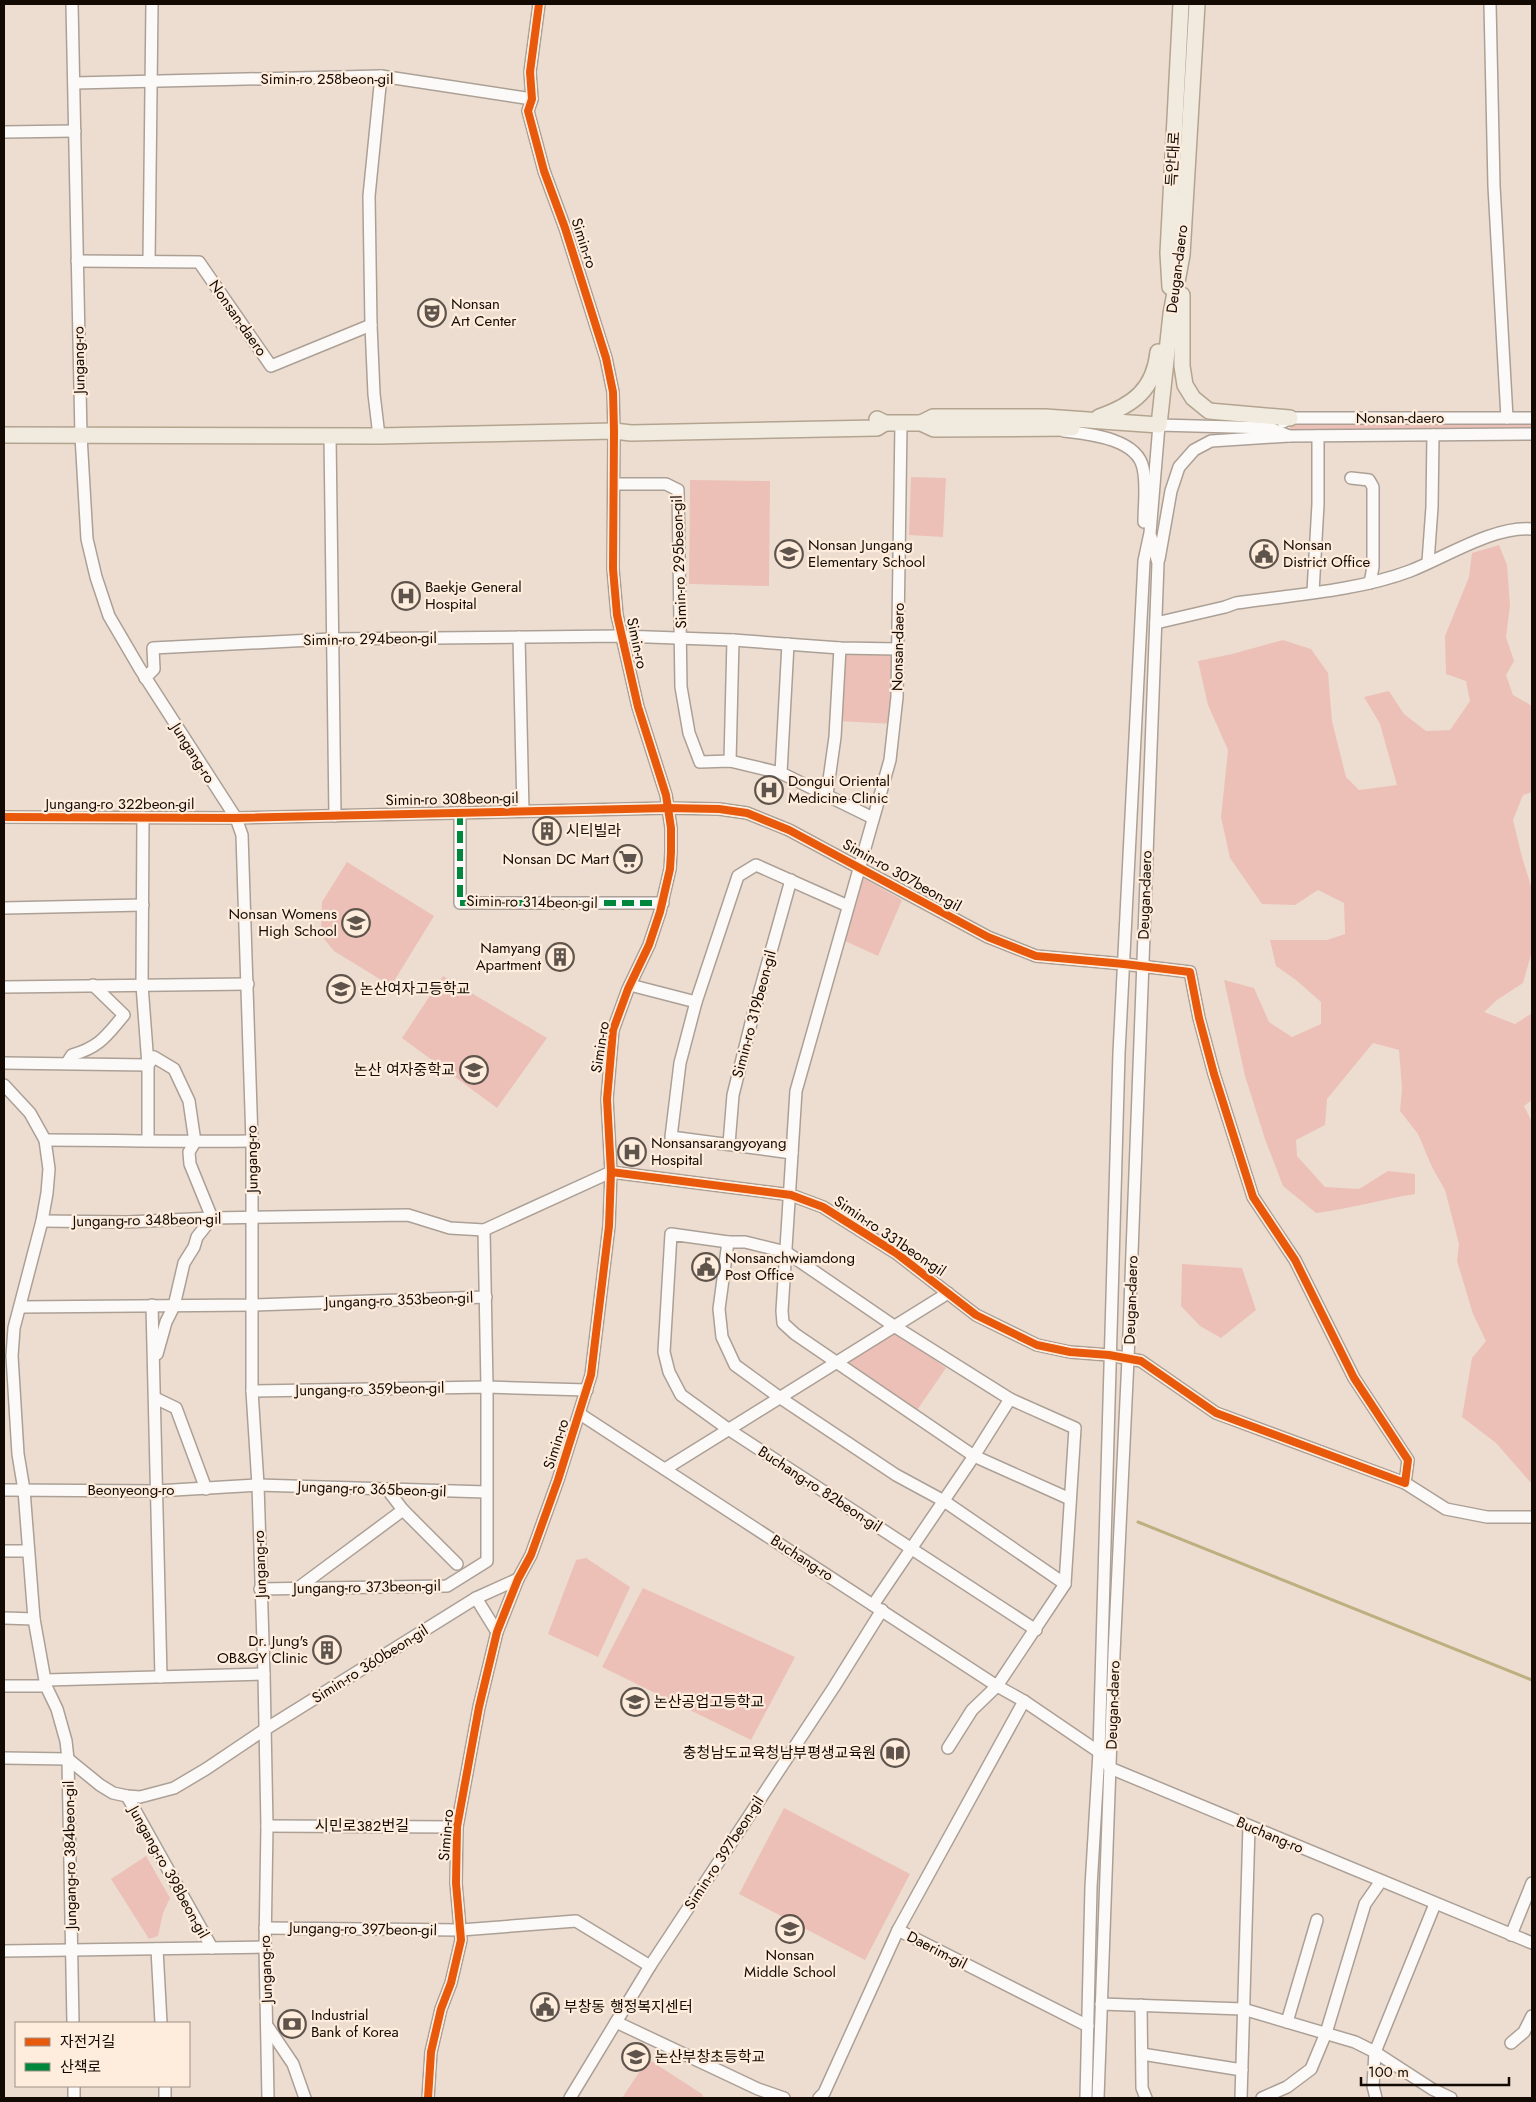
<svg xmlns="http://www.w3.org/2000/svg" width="1536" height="2102" font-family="Jost,'Noto Sans KR',sans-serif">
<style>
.green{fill:#ecc0b7}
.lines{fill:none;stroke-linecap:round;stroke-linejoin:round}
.stream{stroke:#bdaf7f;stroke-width:3}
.minor-casing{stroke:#aca096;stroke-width:14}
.major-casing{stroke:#b3a490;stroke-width:18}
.minor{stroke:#fcfaf8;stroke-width:11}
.major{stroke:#f0eadf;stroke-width:15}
.quiet{stroke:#00873e;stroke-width:6;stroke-dasharray:12 6;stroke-linecap:butt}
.cycleway-casing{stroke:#feecdd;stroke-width:11}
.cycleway{stroke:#e8590c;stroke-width:8}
.labels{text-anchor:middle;stroke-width:4.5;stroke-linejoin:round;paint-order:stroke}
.street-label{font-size:15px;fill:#130a03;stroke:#feecdd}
.poi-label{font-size:15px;fill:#130a03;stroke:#feecdd;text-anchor:start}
</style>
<rect width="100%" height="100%" fill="#edddd0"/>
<!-- green -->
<g class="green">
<path d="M1532,423V430L1290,431V424Z"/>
<path d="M911,477L946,478L943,537L909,535Z"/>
<path d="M690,480L770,481L769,586L689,584Z"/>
<path d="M1499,545L1507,565L1510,606L1506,637L1514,661L1506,675L1513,695L1532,706V792L1523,795L1513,820L1522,857L1532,889V951L1523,983L1497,1000L1484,1012L1515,1024L1532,1013V1100L1524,1106L1532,1122V1484L1496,1443L1462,1417L1472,1358L1486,1341L1473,1314L1457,1261L1459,1244L1445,1190L1432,1167L1418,1134L1400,1111L1402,1089L1399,1050L1373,1043L1327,1099L1325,1125L1296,1140L1297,1156L1325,1187L1359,1189L1388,1171L1415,1174V1194C1382,1199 1350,1209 1316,1213L1283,1186L1265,1139L1245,1076L1224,980L1254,988L1269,1022L1292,1037L1321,1024V1002L1296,980L1276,966L1270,940H1327L1345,934L1344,903L1318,890L1295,905L1262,904L1230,858L1221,817L1228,750L1208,705L1198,661L1232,654L1283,640L1311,649L1328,673L1332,721L1346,777L1359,790L1397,785L1380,724L1364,697L1389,691L1404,714L1426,731L1450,730L1470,701L1466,681L1446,674L1445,636L1469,577L1472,553Z"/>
<path d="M843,650L894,652L892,724L839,721Z"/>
<path d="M347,862L434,916L391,986L334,951L321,935L322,902Z"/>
<path d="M863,878L902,900L878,956L845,941Z"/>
<path d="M443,976L547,1038L497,1108L402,1038Z"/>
<path d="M1182,1264L1242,1268L1256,1310L1221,1338L1200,1326L1181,1306Z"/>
<path d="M893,1331L946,1368L915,1413L843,1363Z"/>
<path d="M586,1558L630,1587L598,1657L548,1634L576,1560Z"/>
<path d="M643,1588L795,1657L751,1740L602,1667Z"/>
<path d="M784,1808L910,1874L865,1960L739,1894Z"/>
<path d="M146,1856L170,1898L163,1913L158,1936L149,1939L111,1879Z"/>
<path d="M648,2059L702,2094L704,2098H622Z"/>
</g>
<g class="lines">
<!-- stream -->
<path class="stream" d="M1138,1522L1532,1680"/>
<defs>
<g id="minor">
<path d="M72,4L81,436L87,539L96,577L109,616L140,669L236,818L242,835L252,1141V1391L258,1485L264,1674L267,1826L265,1947L268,2098"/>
<path d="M1490,4L1494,186L1507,418"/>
<path d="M74,83L381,76L532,99"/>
<path d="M4,132L75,131"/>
<path d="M77,261L199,262L271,366L371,325"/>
<path d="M149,261L152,4"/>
<path d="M1283,422L1290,418H1532"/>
<path d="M901,423L897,697L890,760L796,1091L782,1311L783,1323L795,1334L974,1456L1070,1499"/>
<path d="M1064,431C1088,434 1137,438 1143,468C1147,485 1144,505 1144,522"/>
<path d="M330,436L335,816"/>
<path d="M379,436L374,394L371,325L369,196L381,76"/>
<path d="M1351,478L1369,480L1373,487V567L1370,583"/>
<path d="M614,484H666L678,490L681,687L689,733L700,762L730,761L781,773L873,818"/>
<path d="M1159,559L1171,491L1179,467L1194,450L1211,441L1289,436L1532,434"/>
<path d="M1428,562L1432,507L1433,435"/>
<path d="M1313,592L1318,504V436"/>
<path d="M1156,623L1225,607L1236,603C1292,595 1357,591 1410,571C1446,557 1493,526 1532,529"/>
<path d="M519,637L523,811"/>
<path d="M145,678L154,669L153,648L331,639L621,636L733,640L840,648L898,649"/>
<path d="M730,761L733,640"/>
<path d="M781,773L788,644"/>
<path d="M827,794L835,737L840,648"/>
<path d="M460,813V903H663"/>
<path d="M4,817L236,818L668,808L719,809L747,813L789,830L988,937L1036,956L1124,964L1190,972L1199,1018L1214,1074L1253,1197L1295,1260L1354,1378L1408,1460L1405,1483L1216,1413L1141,1361L1109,1355L1070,1352L1037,1345L976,1315L896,1253L823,1207L791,1195L611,1172"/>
<path d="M143,817L142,985L148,1065V1140"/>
<path d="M4,908L143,905"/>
<path d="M630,985L696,1002"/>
<path d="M4,987L248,984"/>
<path d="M4,1063L148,1065"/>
<path d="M67,1063L72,1055C100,1047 106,1036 124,1015L93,985"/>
<path d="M148,1065L154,1057L174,1069L189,1101L195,1142L189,1152L190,1164L212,1218L197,1237L194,1247L184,1263L174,1306L166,1322L157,1354"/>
<path d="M4,1085L30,1113L45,1140L49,1169L47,1193L42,1221L14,1328L12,1356L18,1454L24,1490L34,1619L46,1686L57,1709L66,1741L68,1759L73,2023"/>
<path d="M45,1140C114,1140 183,1142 252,1141"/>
<path d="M729,1144L733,1095L752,1019L791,880"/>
<path d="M792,1153L671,1137L680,1063L696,1002L738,876L756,865L848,906"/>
<path d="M42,1221L128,1222L212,1218L408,1215L450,1228L484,1230L611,1172"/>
<path d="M728,1242L719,1309L722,1337L735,1365L779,1397L896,1475L944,1501L1065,1584"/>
<path d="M152,1305L161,1677"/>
<path d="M20,1307L252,1305L486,1297"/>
<path d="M252,1391L487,1387L587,1390"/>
<path d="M155,1398L176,1408L206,1489"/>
<path d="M580,1414L997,1686L1024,1701L1099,1752L1110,1768L1532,1943"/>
<path d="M665,1469L948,1293"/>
<path d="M1405,1483L1446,1509L1487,1517H1532"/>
<path d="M4,1490L157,1491L258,1485L486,1492"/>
<path d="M403,1510L457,1564"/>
<path d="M4,1551H28"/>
<path d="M298,1588L403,1510L387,1489"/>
<path d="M260,1589L447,1586L487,1561V1387L484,1230"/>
<path d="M476,1598L497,1632"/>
<path d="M873,1605L974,1456L1010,1399"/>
<path d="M4,1618L34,1619"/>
<path d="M46,1680L264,1674"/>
<path d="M4,1686H46"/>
<path d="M948,1748L972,1710L997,1686L1065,1584L1075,1428L1010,1399L894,1326L786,1252L745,1242H728L671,1234L664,1352L669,1372L681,1395L728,1429L1036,1630"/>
<path d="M4,1758L68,1759L100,1785L113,1793L127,1796L140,1797L174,1788L206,1769L264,1730L476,1598L518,1579"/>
<path d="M127,1796L212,1948"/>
<path d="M267,1826L457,1827"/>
<path d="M265,1928L461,1930L576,1921L650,1966"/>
<path d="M898,1930L1088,2026"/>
<path d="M1511,1935L1532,1883"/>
<path d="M157,1949L161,2023"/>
<path d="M4,1951L265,1947"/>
<path d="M1101,2004L1243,2009L1355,2042L1375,2052L1432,2089L1451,2098"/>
<path d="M1141,2005L1142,2088L1146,2098"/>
<path d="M616,2022L758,2089L784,2098"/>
<path d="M1287,2022L1317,1920"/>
<path d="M268,2027L293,2064L305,2098"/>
<path d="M1511,2043L1524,2032L1532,2016"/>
<path d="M1142,2054L1242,2070"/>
<path d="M74,2086V2098"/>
<path d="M165,2086V2098"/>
<path d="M428,2098L431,2052L441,2009L451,1983L461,1940L456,1883L457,1827L479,1707L497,1632L518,1579L531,1555L558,1480L591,1375L609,1226L611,1172L607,1099L613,1030L628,989L649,945L660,912L670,869L671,852V828L666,795L638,707L617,615L613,569L614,431L613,392L606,358L565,228L544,171L528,111L532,99L530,72L539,4"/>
<path d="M570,2098L650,1966L834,1687L882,1610"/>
<path d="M819,2098L824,2093L898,1930L1024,1701"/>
<path d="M1086,2098L1091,1887L1099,1752L1119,1053L1144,561L1150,533L1159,425L1270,428L1289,436"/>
<path d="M1098,2098L1114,1654L1128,1359L1158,563L1151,537"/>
<path d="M1241,2098L1249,1826"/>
<path d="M1262,2098L1287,2087L1311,2069L1326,2033L1365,1904L1381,1881"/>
<path d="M1376,2098L1373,2086L1375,2052L1435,1904"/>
</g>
<g id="major">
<path d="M1170,287L1168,253L1181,4"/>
<path d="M1182,295V366L1185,385L1193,398L1209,411L1290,418"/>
<path d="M1099,417C1134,405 1154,389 1158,352"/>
<path d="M877,419L885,423H921L934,429L1072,428"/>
<path d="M921,423L933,417H1045L1159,425L1171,314L1182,255L1197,4"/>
<path d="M4,435L379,436L614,431L631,433L877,428L885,423"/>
</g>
</defs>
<!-- minor casing -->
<use href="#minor" class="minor-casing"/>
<!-- major casing -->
<use href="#major" class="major-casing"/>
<!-- minor -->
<use href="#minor" class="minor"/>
<!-- major -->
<use href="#major" class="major"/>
<!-- quiet -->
<path class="quiet" d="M460,813V903H663"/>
<defs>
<g id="cycleway">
<path d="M4,817L236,818L668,808L719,809L747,813L789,830L988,937L1036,956L1124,964L1190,972L1199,1018L1214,1074L1253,1197L1295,1260L1354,1378L1408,1460L1405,1483L1216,1413L1141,1361L1109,1355L1070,1352L1037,1345L976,1315L896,1253L823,1207L791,1195L611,1172"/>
<path d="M428,2098L431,2052L441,2009L451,1983L461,1940L456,1883L457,1827L479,1707L497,1632L518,1579L531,1555L558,1480L591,1375L609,1226L611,1172L607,1099L613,1030L628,989L649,945L660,912L670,869L671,852V828L666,795L638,707L617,615L613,569L614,431L613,392L606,358L565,228L544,171L528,111L532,99L530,72L539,4"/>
</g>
</defs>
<!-- cycleway casing -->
<use href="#cycleway" class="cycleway-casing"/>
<!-- cycleway -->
<use href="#cycleway" class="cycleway"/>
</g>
<!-- icons -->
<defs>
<symbol id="theatre-ring" viewBox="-11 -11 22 22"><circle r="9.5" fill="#feecdd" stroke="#5f544b" stroke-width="1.5"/><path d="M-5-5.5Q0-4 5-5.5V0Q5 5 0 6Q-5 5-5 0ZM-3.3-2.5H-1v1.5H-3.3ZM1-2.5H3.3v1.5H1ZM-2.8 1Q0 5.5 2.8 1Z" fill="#5f544b"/></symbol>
<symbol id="school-ring" viewBox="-11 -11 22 22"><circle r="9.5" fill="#feecdd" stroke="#5f544b" stroke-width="1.5"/><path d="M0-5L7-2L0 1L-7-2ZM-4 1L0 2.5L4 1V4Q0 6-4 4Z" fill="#5f544b"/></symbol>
<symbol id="civic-ring" viewBox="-11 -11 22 22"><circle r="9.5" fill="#feecdd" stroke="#5f544b" stroke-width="1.5"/><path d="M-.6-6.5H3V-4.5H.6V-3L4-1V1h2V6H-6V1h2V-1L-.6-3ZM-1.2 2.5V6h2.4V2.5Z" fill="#5f544b"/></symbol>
<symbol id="hospital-ring" viewBox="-11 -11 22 22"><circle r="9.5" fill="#feecdd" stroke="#5f544b" stroke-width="1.5"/><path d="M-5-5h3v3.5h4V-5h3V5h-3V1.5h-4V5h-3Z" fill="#5f544b"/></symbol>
<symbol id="building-ring" viewBox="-11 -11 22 22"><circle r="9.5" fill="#feecdd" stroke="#5f544b" stroke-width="1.5"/><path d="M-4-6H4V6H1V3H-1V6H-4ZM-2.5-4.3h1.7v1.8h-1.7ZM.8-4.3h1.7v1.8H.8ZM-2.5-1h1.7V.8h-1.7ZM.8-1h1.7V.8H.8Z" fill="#5f544b"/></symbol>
<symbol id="supermarket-ring" viewBox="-11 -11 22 22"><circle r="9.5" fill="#feecdd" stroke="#5f544b" stroke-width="1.5"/><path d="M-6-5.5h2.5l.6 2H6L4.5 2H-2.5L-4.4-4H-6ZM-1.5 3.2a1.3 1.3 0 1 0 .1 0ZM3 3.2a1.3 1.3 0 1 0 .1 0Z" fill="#5f544b"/></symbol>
<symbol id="library-ring" viewBox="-11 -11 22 22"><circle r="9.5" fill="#feecdd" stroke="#5f544b" stroke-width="1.5"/><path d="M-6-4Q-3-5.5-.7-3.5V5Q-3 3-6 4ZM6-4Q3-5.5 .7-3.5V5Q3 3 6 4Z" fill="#5f544b"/></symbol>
<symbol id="bank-ring" viewBox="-11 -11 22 22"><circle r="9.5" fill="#feecdd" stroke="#5f544b" stroke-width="1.5"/><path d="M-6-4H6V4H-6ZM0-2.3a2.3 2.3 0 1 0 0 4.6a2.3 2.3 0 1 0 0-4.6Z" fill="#5f544b"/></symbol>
</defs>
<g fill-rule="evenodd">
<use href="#theatre-ring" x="416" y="297" width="32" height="32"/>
<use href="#school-ring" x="773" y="538" width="32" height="32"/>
<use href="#civic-ring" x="1248" y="538" width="32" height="32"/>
<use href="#hospital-ring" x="390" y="580" width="32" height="32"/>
<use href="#hospital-ring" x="753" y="774" width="32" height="32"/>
<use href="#building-ring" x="531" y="815" width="32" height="32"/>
<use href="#supermarket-ring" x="612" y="843" width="32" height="32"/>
<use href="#school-ring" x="340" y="907" width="32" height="32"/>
<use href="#building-ring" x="544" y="941" width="32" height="32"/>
<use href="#school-ring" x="325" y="973" width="32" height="32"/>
<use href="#school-ring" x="458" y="1054" width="32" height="32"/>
<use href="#hospital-ring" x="616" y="1136" width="32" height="32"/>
<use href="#civic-ring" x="690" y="1251" width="32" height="32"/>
<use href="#building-ring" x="311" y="1634" width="32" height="32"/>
<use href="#school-ring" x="619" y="1686" width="32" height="32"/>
<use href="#library-ring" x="879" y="1737" width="32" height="32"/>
<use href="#school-ring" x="774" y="1913" width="32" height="32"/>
<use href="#civic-ring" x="529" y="1991" width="32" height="32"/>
<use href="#bank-ring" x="276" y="2008" width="32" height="32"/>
<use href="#school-ring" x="620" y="2041" width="32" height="32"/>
</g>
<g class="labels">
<!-- street labels -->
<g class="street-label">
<text x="327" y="84">Simin-ro 258beon-gil</text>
<text transform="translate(1173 159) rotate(-87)" y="5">득안대로</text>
<text transform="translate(584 243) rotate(72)" y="5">Simin-ro</text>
<text transform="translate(1177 269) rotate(-83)" y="5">Deugan-daero</text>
<text transform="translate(238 318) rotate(55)" y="5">Nonsan-daero</text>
<text transform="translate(79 360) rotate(-91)" y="5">Jungang-ro</text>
<text x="1400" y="423">Nonsan-daero</text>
<text transform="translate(679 562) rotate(-92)" y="5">Simin-ro 295beon-gil</text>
<text transform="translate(370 639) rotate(-1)" y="5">Simin-ro 294beon-gil</text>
<text transform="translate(637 643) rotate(78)" y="5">Simin-ro</text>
<text transform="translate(898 647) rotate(-89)" y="5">Nonsan-daero</text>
<text transform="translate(193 753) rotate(58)" y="5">Jungang-ro</text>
<text transform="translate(452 799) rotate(-1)" y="5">Simin-ro 308beon-gil</text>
<text x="120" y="809">Jungang-ro 322beon-gil</text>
<text transform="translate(902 875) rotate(29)" y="5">Simin-ro 307beon-gil</text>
<text transform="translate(1145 895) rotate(-88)" y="5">Deugan-daero</text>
<text transform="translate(532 902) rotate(1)" y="5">Simin-ro 314beon-gil</text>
<text transform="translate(754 1014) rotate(-75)" y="5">Simin-ro 319beon-gil</text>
<text transform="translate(600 1047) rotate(-81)" y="5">Simin-ro</text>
<text transform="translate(252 1159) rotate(-91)" y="5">Jungang-ro</text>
<text transform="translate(147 1220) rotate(-1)" y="5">Jungang-ro 348beon-gil</text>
<text transform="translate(890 1236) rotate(34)" y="5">Simin-ro 331beon-gil</text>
<text transform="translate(399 1300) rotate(-2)" y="5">Jungang-ro 353beon-gil</text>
<text transform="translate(1131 1300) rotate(-88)" y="5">Deugan-daero</text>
<text transform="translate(370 1389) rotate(-1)" y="5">Jungang-ro 359beon-gil</text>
<text transform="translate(556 1444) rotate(-72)" y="5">Simin-ro</text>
<text transform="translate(372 1489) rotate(2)" y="5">Jungang-ro 365beon-gil</text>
<text transform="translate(820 1489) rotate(33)" y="5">Buchang-ro 82beon-gil</text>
<text x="131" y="1495">Beonyeong-ro</text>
<text transform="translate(802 1558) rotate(33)" y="5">Buchang-ro</text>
<text transform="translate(260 1564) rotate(-92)" y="5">Jungang-ro</text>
<text transform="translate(367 1587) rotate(-1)" y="5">Jungang-ro 373beon-gil</text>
<text transform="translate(370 1664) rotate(-32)" y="5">Simin-ro 360beon-gil</text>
<text transform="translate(1113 1705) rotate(-88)" y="5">Deugan-daero</text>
<text x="362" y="1831">시민로382번길</text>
<text transform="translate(446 1835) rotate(-85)" y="5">Simin-ro</text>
<text transform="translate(1270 1835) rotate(23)" y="5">Buchang-ro</text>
<text transform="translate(724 1853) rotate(-57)" y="5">Simin-ro 397beon-gil</text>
<text transform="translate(70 1855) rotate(-91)" y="5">Jungang-ro 384beon-gil</text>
<text transform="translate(169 1872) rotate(61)" y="5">Jungang-ro 398beon-gil</text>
<text transform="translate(363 1929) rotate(1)" y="5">Jungang-ro 397beon-gil</text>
<text transform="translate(937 1950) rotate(27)" y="5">Daerim-gil</text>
<text transform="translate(266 1969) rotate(-92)" y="5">Jungang-ro</text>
</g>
<!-- poi labels -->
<g class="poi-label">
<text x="451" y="309">Nonsan<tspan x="451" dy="17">Art Center</tspan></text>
<text x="808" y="550">Nonsan Jungang<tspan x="808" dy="17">Elementary School</tspan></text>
<text x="1283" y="550">Nonsan<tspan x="1283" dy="17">District Office</tspan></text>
<text x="425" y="592">Baekje General<tspan x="425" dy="17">Hospital</tspan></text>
<text x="788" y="786">Dongui Oriental<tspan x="788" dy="17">Medicine Clinic</tspan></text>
<text x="566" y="836">시티빌라</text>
<text x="609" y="864" text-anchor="end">Nonsan DC Mart</text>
<text x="337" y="919" text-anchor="end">Nonsan Womens<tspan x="337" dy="17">High School</tspan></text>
<text x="541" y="953" text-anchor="end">Namyang<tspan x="541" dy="17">Apartment</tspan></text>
<text x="360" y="994">논산여자고등학교</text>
<text x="455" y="1075" text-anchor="end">논산 여자중학교</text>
<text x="651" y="1148">Nonsansarangyoyang<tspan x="651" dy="17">Hospital</tspan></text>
<text x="725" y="1263">Nonsanchwiamdong<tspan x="725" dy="17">Post Office</tspan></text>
<text x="308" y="1646" text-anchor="end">Dr. Jung's<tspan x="308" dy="17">OB&amp;GY Clinic</tspan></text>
<text x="654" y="1707">논산공업고등학교</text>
<text x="876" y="1758" text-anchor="end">충청남도교육청남부평생교육원</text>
<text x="790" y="1960" text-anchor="middle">Nonsan<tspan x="790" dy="17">Middle School</tspan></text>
<text x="564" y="2012">부창동 행정복지센터</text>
<text x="311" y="2020">Industrial<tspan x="311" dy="17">Bank of Korea</tspan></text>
<text x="655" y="2062">논산부창초등학교</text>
</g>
</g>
<!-- border -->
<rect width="1536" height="2102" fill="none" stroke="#130a03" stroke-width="10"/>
<!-- legend -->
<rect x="15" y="2022" width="175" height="65" fill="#feecdd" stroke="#a09286"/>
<rect x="25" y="2038" width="25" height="8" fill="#e8590c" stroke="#a09286"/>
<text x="60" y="2047" font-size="15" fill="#130a03">자전거길</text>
<rect x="25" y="2063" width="25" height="8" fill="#00873e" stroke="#a09286"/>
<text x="60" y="2072" font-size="15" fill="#130a03">산책로</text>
<!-- scale -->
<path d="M1361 2077v8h148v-8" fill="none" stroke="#130a03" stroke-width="2.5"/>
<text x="1368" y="2077" font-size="15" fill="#130a03" stroke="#feecdd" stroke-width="4" paint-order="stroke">100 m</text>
</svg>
